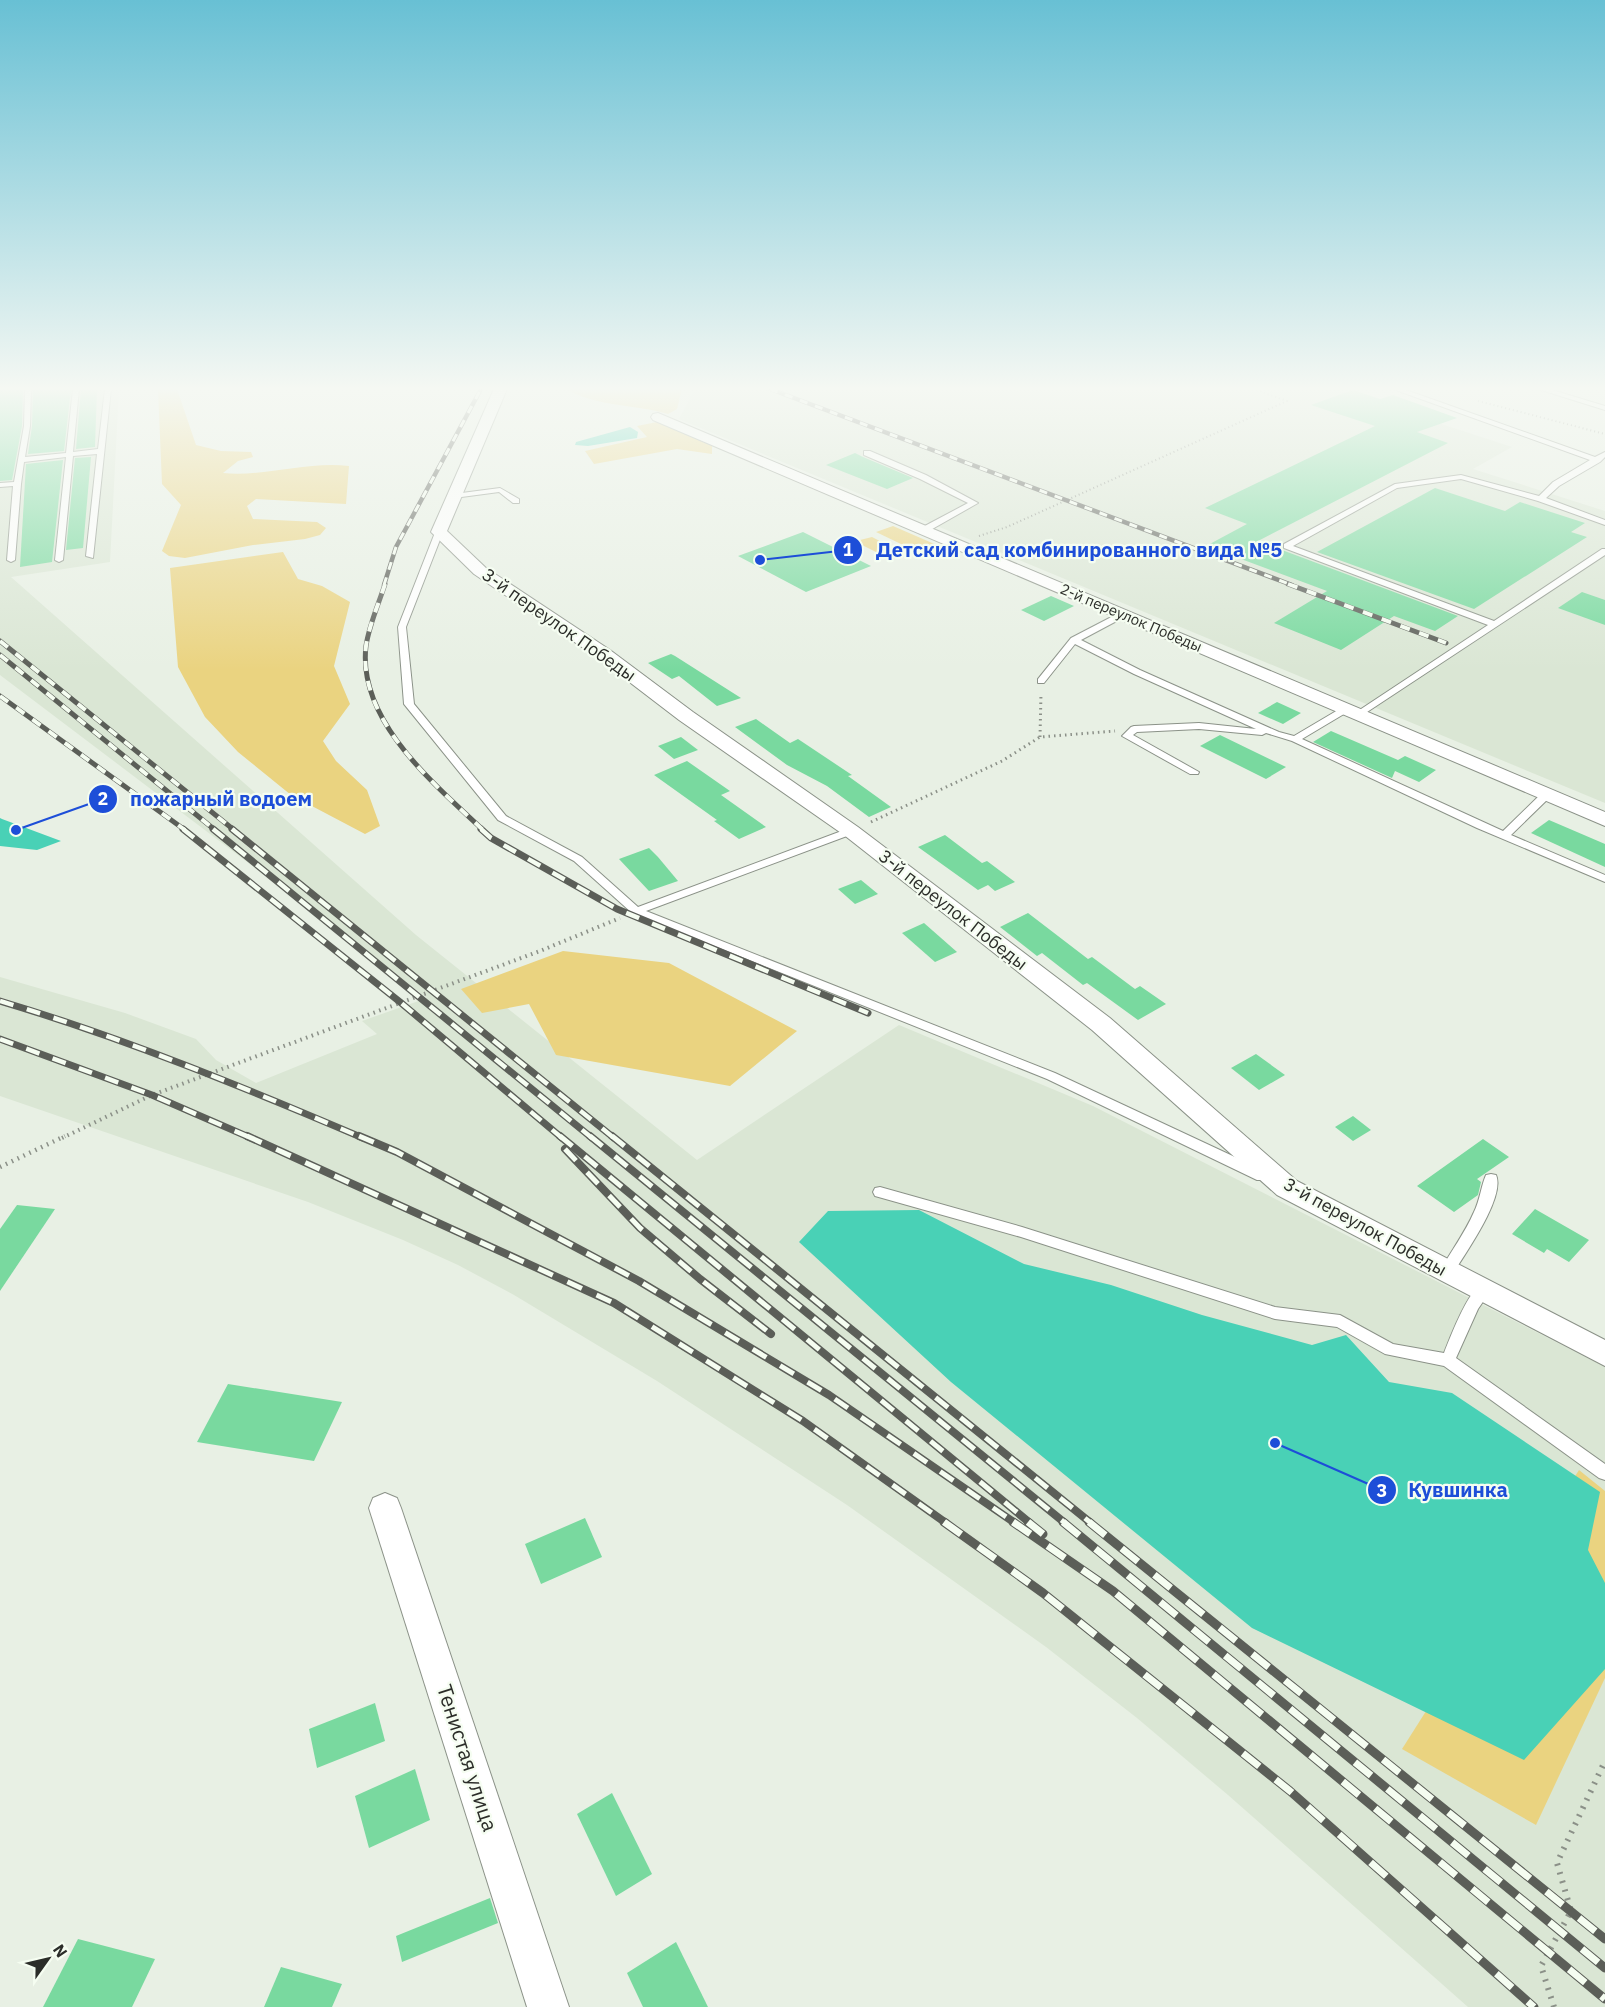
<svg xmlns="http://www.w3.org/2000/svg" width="1605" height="2007" font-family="'IBM Plex Sans',sans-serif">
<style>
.built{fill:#dae6d4}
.green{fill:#ead380}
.water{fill:#49d1b6}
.building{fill:#79d99f}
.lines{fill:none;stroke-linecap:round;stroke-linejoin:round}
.lane-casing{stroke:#8b9288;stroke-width:2}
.street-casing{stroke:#8b9288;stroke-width:2}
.path-far4{stroke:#8b9088;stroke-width:2;stroke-dasharray:1 3;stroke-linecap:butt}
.path-far3{stroke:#8b9088;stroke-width:3;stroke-dasharray:1.5 4;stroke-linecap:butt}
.path-far2{stroke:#8b9088;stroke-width:4;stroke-dasharray:1.5 4.5;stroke-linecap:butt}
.path-far1{stroke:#8b9088;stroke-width:4.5;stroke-dasharray:1.5 5;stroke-linecap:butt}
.path{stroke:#8b9088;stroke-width:6;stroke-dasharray:2 7;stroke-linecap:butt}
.lane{fill:#fff;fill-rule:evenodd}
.street{fill:#fff;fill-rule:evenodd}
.rail-far4-casing{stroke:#5b5e58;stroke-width:4.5}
.rail-far3-casing{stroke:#5b5e58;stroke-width:5}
.rail-far2-casing{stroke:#5b5e58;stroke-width:7}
.rail-far1-casing{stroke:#5b5e58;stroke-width:8}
.rail-casing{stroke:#5b5e58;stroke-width:9}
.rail-far4{stroke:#f5fdf1;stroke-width:3;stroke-dasharray:8;stroke-linecap:butt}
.rail-far3{stroke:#f5fdf1;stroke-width:4;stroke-dasharray:10;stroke-linecap:butt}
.rail-far2{stroke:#f5fdf1;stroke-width:4.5;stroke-dasharray:14;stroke-linecap:butt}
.rail-far1{stroke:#f5fdf1;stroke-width:5;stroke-dasharray:16;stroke-linecap:butt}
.rail{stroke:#f5fdf1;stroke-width:7;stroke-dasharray:21;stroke-linecap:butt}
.labels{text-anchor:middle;stroke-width:4.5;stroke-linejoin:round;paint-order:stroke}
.far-street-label{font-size:15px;fill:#2b2d29;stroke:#f5fdf1}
.street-label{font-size:18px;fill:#2b2d29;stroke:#f5fdf1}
.near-street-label{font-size:21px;fill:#2b2d29;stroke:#f5fdf1}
.leader{fill:none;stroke:#1d4ed8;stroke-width:2}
.callout-dot{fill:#1d4ed8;stroke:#f5fdf1;stroke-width:2}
.mark-label{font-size:18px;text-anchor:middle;font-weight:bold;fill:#fff}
.callout-label{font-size:20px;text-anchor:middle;font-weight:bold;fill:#1d4ed8;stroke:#f5fdf1;stroke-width:4.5;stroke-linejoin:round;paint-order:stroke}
</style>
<rect width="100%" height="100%" fill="#e8f0e4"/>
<!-- built -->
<g class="built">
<path d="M0,389H119L110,562L11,577L416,935L697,1160L899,1025L1093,1106L1605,1367V2007H1468L1228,1795L1137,1718L1046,1647L847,1505L657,1381L514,1295L458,1265L403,1240L308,1202L0,1096V977L125,1013L196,1039L216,1060L256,1083L377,1034L362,1021L427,998L0,675Z"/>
<path d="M695,389H1334L1512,447L1473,469L1605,511V803L679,419Z"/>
</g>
<!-- green -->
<g class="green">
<path d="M158,389H177L196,445L221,451L251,452L253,457L238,461L223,473C265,477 307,461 349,466L346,504L256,499L247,506L253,519L317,522L326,528L320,535L305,539L253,545L185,558L169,556L162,551L181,505L162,484Z"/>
<path d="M566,389H682L677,409L668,414C635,404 597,407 566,389Z"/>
<path d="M657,422L712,446V454L677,449L594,464L585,451L647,437L637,426Z"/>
<path d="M893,526L946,549L926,556L876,532Z"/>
<path d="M872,537L903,553L901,558L890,559L860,544V540Z"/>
<path d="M283,552L298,579L322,586L350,602L334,666L350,704L323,741L336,761L367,790L380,826L365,834L291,795L238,752L205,717L178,667L170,568Z"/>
<path d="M563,951L669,963L797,1031L730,1086L556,1055L529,1004L482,1013L461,989Z"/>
<path d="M1579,1470L1605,1491V1678L1536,1825L1402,1749Z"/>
</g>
<!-- water -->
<g class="water">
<path d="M630,427L638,432L637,438L588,446L575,445L576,442Z"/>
<path d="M0,818L2,819L61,841L37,850L0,846Z"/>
<path d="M919,1210L1024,1264L1111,1285L1202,1315L1312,1345L1346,1335L1389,1382L1452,1393L1600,1492L1588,1550L1605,1583V1669L1524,1760L1252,1628L951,1382L799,1242L828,1211Z"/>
</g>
<!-- building -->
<g class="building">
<path d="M0,389H23L22,426L12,480L0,481Z"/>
<path d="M33,389H71L64,451L28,454L32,426Z"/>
<path d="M81,389H97L95,447L76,449Z"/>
<path d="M1353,390L1380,399L1393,395L1457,418L1417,432L1448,443L1258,541L1458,616L1435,631L1394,616L1341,650L1274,623L1327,591L1206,546L1247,524L1205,508L1375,426L1311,405Z"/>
<path d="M855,453L863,457L913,478L887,489L826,465Z"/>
<path d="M91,457L83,548L66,550L75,458Z"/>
<path d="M63,460L52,562L20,567L26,464Z"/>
<path d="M1435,488L1505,511L1520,502L1585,523L1571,532L1587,537L1474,609L1317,552Z"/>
<path d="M803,532L871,566L806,592L738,556Z"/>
<path d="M1582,592L1605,600V625L1558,608Z"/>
<path d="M1051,596L1074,606L1044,621L1021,610Z"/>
<path d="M671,654L675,656L741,698L717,706L679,676L672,679L648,663Z"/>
<path d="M1277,702L1301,713L1283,724L1258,713Z"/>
<path d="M756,719L790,743L798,739L852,775L848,776L891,807L869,817L827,786L787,765L735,727Z"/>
<path d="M1331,731L1398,760L1405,756L1436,770L1419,782L1395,771L1392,778L1313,742Z"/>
<path d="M1220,735L1286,767L1266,779L1200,746Z"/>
<path d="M681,737L698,750L674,759L658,746Z"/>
<path d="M687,761L730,791L721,795L766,827L739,839L714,821L717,820L654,775Z"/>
<path d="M1549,820L1605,844V867L1531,833Z"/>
<path d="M945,835L982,863L987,861L1015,882L995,891L988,885L978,890L918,847Z"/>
<path d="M649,848L658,857L678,881L649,891L619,859Z"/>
<path d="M861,880L878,894L855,904L838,889Z"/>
<path d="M1028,913L1088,959L1092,957L1135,989L1140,986L1166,1004L1138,1020L1087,983L1083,985L1042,953L1037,956L1000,927Z"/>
<path d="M924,923L957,952L935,962L902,933Z"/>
<path d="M1256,1054L1285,1075L1259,1090L1231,1068Z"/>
<path d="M1353,1116L1371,1130L1353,1141L1335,1127Z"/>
<path d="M1483,1139L1509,1157L1477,1179L1481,1182L1478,1195L1454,1212L1417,1186Z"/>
<path d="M17,1205L55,1209L0,1291V1229Z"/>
<path d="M1535,1209L1589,1240L1569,1262L1547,1249L1544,1253L1512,1234Z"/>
<path d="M228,1384L342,1402L314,1461L197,1442Z"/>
<path d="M585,1518L602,1557L541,1584L525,1544Z"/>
<path d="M375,1703L385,1741L317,1768L309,1729Z"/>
<path d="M415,1769L430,1820L369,1848L355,1796Z"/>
<path d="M612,1793L652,1874L616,1896L577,1814Z"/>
<path d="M490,1898L498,1923L402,1962L396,1936Z"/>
<path d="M78,1939L155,1959L132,2007H43Z"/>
<path d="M676,1942L708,2007H643L627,1973Z"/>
<path d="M281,1967L342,1984L332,2007H264Z"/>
</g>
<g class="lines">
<defs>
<g id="lane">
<path d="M25,389H31L30,426L25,457L66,453L73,389H79L73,452L98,449L105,389H111L93,558L86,556L97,454L73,456L63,560L59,562L55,560L66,457L24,462L21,484L15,560L11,562L7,560L13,486L0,487V483L14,482L24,426Z"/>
<path d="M1393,389H1403L1595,457L1605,452V457L1600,462L1559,486L1546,498L1605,520V525L1538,501L1461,479L1397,488L1293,546L1494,621L1602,549H1605V555L1358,718L1353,715L1355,713L1488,625L1284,548V544L1395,484L1461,475L1539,496L1553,482L1590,460Z"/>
<path d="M1538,389H1549L1605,406V410Z"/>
<path d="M864,451H870L926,475L978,503L927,532H921V528L968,503L920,479L864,455Z"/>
<path d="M500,488L519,499V503H513L499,492L454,498L450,496L454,494Z"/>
<path d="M436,530L443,532L406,627L414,704L506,816L582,857L638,907L847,829H855L856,831L855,833L646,911L1055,1073L1267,1172L1269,1176L1267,1180H1257L1047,1079L632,913L574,861L498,820L404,704L398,627Z"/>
<path d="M1123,611L1127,614L1126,616L1081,640L1140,670L1279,732L1294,736L1343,707H1349V711L1302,739L1503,831L1542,793H1550V797L1511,835L1605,875V882L1477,828L1292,741L1266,733L1262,735L1199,729L1137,732L1133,735L1199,772L1198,774H1190L1122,736L1131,727L1134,726L1199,723L1256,729L1134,674L1075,644L1044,683H1038V679L1071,638Z"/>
<path d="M1491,1174L1496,1175C1506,1197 1464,1255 1452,1275L1447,1277L1442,1275L1440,1271C1451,1251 1465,1233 1474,1212C1480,1200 1481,1186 1486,1175Z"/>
<path d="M880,1187L1022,1227L1275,1307L1340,1315L1393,1344L1444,1353C1450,1338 1467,1293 1480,1286C1484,1283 1485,1285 1489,1286L1491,1290L1478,1309L1456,1358L1605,1464V1480L1599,1478L1444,1366L1385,1354L1337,1327L1275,1319L1021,1237L875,1196L873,1192L875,1188Z"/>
</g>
<g id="street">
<path d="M494,389H507L447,531L486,568L610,650L693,712L858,827L1110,1018L1297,1181L1605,1340V1366L1277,1195L1092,1030L844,835L679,720L598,658L474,574L431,532Z"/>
<path d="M658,413L1605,812V826L653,420L651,417L653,414Z"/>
<path d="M385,1493L397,1498L401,1508L569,2007H527L369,1508L373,1498Z"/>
</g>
</defs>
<!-- lane casing -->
<use href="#lane" class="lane-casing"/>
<!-- street casing -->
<use href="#street" class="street-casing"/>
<!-- path-far4 -->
<g class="path-far4">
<path d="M1478,401L1605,434"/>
<path d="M979,536L1007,527L1287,401L1254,389"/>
</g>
<!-- path-far3 -->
<g class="path-far3">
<path d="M1040,737L1041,693"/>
<path d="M871,822L1002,761L1040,737L1115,731"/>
</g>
<!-- path-far2 -->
<path class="path-far2" d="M62,1138L152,1095L540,951L620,918"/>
<!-- path-far1 -->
<path class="path-far1" d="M0,1167L65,1136"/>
<!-- path -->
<path class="path" d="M1554,2007L1541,1966L1571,1911L1557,1863L1605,1761"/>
<!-- lane -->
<use href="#lane" class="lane"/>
<!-- street -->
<use href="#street" class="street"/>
<defs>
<g id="rail-far4">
<path d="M770,389L1292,585"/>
<path d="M384,585L396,547L481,389"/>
</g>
<g id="rail-far3">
<path d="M385,584C379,603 369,625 366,646C357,720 434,784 483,830"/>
<path d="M1288,584L1446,643"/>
<path d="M0,641L234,830"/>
<path d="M0,655L215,830"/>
<path d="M0,696L185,830"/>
</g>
<g id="rail-far2">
<path d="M183,829L400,1002L562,1138"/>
<path d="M213,829L592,1138"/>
<path d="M232,829L614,1138"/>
<path d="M481,829L491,838L617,909L868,1013"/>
<path d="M0,1001C124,1038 243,1087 363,1138"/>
<path d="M0,1039L152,1095L251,1138"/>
</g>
<g id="rail-far1">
<path d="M247,1136L614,1303L803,1421L946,1523"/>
<path d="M359,1136L397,1152L639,1281L829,1395L1015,1523"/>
<path d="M560,1136L1030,1523"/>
<path d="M590,1136L1065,1523"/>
<path d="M612,1136L1091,1523"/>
<path d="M565,1149L640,1228L700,1279L771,1334"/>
</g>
<g id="rail">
<path d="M944,1522L1043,1593L1290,1791L1534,2007"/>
<path d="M1013,1522L1113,1591L1605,1999"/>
<path d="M1028,1522L1043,1534"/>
<path d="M1063,1522L1605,1968"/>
<path d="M1089,1522L1605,1939"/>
</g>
</defs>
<!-- rail-far4 casing -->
<use href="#rail-far4" class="rail-far4-casing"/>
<!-- rail-far3 casing -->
<use href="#rail-far3" class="rail-far3-casing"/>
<!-- rail-far2 casing -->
<use href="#rail-far2" class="rail-far2-casing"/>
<!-- rail-far1 casing -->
<use href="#rail-far1" class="rail-far1-casing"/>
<!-- rail casing -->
<use href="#rail" class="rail-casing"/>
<!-- rail-far4 -->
<use href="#rail-far4" class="rail-far4"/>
<!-- rail-far3 -->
<use href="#rail-far3" class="rail-far3"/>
<!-- rail-far2 -->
<use href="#rail-far2" class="rail-far2"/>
<!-- rail-far1 -->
<use href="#rail-far1" class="rail-far1"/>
<!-- rail -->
<use href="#rail" class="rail"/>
</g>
<!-- sky -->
<linearGradient id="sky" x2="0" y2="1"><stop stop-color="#68c0d4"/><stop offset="0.58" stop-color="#f5f8f3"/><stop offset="1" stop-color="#f5f8f3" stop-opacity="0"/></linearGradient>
<rect width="1605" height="670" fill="url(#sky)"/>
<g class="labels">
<!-- far-street labels -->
<g class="far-street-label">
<text transform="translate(1131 618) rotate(23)" y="5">2-й переулок Победы</text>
</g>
<!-- street labels -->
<g class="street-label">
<text transform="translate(559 625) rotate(35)" y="6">3-й переулок Победы</text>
<text transform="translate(953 910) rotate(38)" y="6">3-й переулок Победы</text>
<text transform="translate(1365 1227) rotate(29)" y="6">3-й переулок Победы</text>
</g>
<!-- near-street labels -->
<g class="near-street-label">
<text transform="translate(467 1758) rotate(72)" y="7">Тенистая улица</text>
</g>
</g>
<!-- callouts -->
<path class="leader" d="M760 560L848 550M16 830L103 799M1275 1443L1382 1490"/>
<g class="callout-dot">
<circle cx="760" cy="560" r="6"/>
<circle cx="16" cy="830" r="6"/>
<circle cx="1275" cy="1443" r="6"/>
<circle cx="848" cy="550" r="15"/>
<circle cx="103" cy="799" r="15"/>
<circle cx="1382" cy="1490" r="15"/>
</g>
<g class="mark-label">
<text x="848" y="556">1</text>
<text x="103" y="805">2</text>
<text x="1382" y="1497">3</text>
</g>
<g class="callout-label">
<text x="1079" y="557">Детский сад комбинированного вида №5</text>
<text x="221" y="806">пожарный водоем</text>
<text x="1458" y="1497">Кувшинка</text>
</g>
<!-- north arrow -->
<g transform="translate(48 1959) rotate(56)" stroke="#f5fdf1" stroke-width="4.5" paint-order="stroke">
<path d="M0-4.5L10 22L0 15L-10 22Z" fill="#2b2d29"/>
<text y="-9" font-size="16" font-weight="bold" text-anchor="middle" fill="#2b2d29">N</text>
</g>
</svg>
